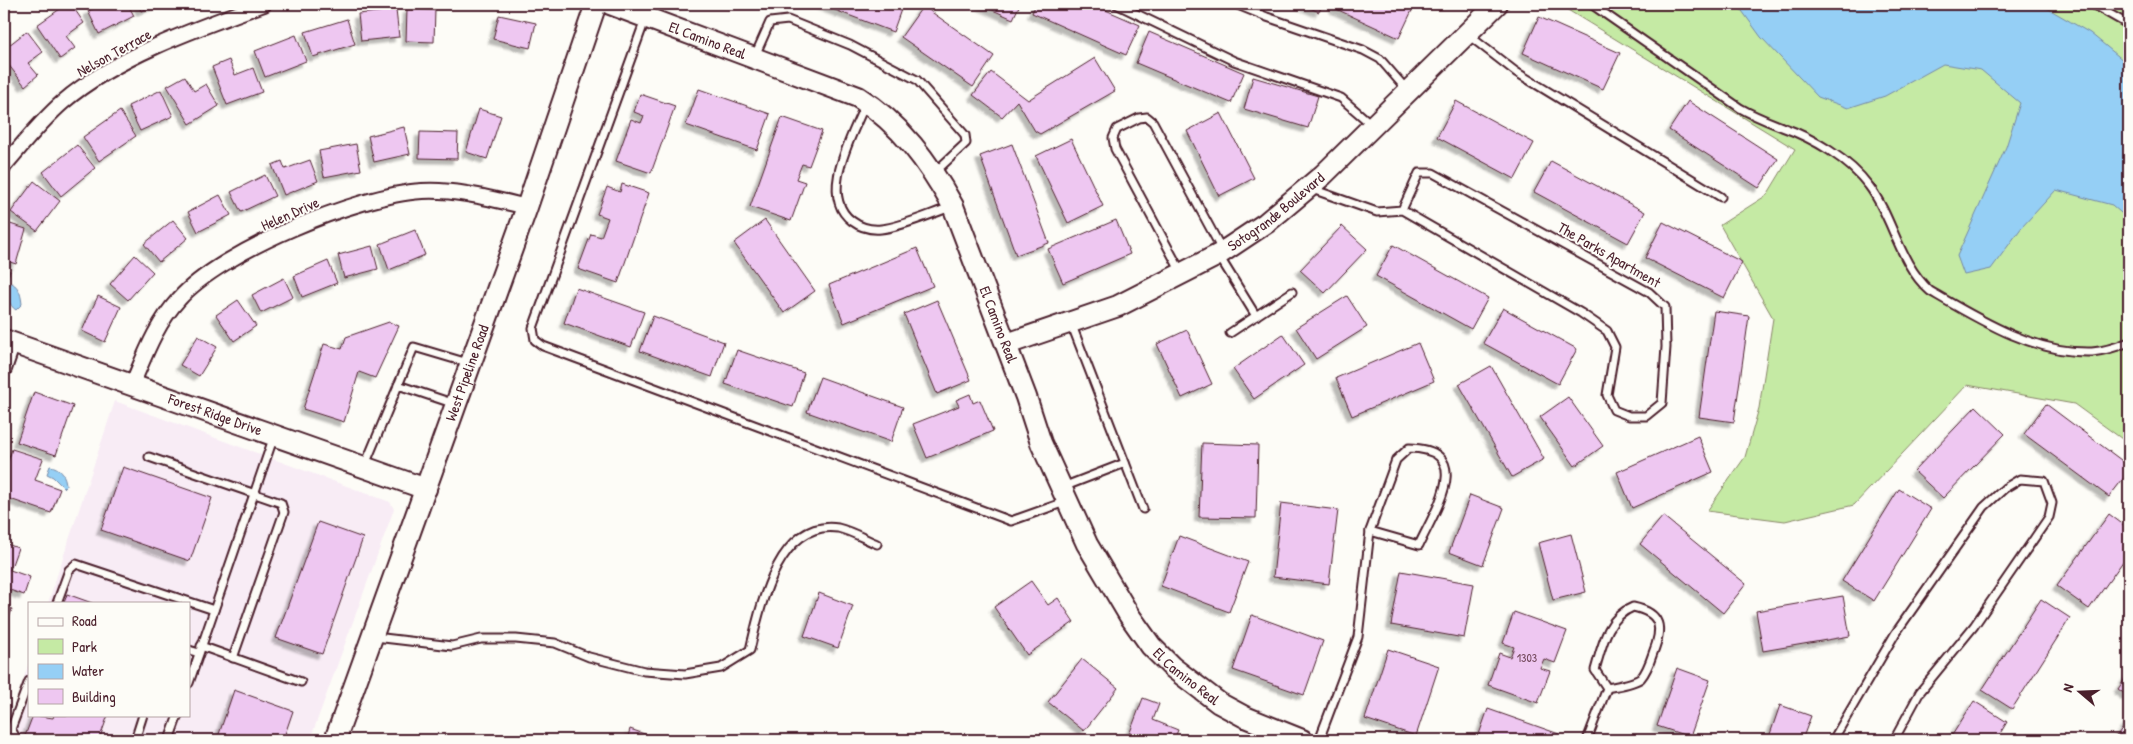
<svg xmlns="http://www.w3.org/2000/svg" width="2133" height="744" font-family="'Patrick Hand',sans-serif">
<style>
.built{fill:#f8ecf5}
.green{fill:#c5eaa4;stroke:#888468}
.water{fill:#95cff5;stroke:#7789a4}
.building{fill:#eec7f1;stroke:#4a1f2b;filter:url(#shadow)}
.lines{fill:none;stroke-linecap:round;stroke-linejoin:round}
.lane-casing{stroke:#4a1f2b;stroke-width:11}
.street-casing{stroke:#4a1f2b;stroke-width:18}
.secondary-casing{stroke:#4a1f2b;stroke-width:24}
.lane{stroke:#fdfcf7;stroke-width:7}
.street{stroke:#fdfcf7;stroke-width:14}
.secondary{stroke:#fdfcf7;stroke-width:20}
.labels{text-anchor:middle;stroke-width:4;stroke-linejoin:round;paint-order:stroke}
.number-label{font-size:12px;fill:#73495c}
.street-label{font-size:15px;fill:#4a1f2b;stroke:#fdfcf7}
</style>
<defs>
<filter id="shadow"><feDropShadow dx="-4.5" dy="4.5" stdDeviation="1" flood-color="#0004"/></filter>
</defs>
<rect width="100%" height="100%" fill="#fdfcf7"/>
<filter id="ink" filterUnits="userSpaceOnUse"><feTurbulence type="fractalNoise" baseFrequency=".02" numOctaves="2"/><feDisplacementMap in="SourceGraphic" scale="10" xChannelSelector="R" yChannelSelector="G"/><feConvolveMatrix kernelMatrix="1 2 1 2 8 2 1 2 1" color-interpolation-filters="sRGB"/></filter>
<g filter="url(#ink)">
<!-- built -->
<path class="built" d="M115,401L390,502L394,509L310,740H4L29,662V715H189V603H48Z"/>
<!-- green -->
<path class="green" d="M1558,4H2129V444L2074,404L1967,385L1854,505L1785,521L1707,511L1745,457L1759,408L1773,318L1720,225L1767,195L1795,149Z"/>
<!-- water -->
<g class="water">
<path d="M1737,4H2040L2090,33L2129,65V220L2112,205L2056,190L2022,227L1991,269L1964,275L1957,256L2006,147L2020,103L1981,70L1943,64L1885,96L1848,108L1818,97L1761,37Z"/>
<path d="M12,283C20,288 21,296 22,304L16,310C9,306 4,292 8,284Z"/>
<path d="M50,466C60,467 66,476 66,486L64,488L53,477L47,474Z"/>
</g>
<!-- building -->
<g class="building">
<path d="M67,4H71L84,23L66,36L75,48L60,59L37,25Z"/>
<path d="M104,4H128L134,16L99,34L88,11Z"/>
<path d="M138,4H159L141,11Z"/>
<path d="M819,4H903L893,32Z"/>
<path d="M979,4H1020L1013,19Z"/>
<path d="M1036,4H1092L1140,25L1126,55L1032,13Z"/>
<path d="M1301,4H1323L1319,12Z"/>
<path d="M1336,4H1415L1399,38L1334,8Z"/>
<path d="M923,6L994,56L973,87L901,37Z"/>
<path d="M407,9L435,10L434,42L406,41Z"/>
<path d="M396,10L399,37L361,41L358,14Z"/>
<path d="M499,15L536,23L530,48L493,39Z"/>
<path d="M1539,17L1620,53L1603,89L1523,53Z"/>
<path d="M347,19L355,44L313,57L305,32Z"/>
<path d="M27,31L43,52L28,63L38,75L25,86L4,59V49Z"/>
<path d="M1149,32L1244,73L1231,103L1136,63Z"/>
<path d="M296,35L306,61L265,77L255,51Z"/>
<path d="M1095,58L1115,91L1040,134L1035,131L1017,101L1002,117L973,95L991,72L1028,100Z"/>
<path d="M229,60L235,75L253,68L262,92L227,105L212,67Z"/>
<path d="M185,76L194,91L206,84L219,106L190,124L167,86Z"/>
<path d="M1253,77L1318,96L1308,128L1244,109Z"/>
<path d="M699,89L770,114L757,150L686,125Z"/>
<path d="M161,90L173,116L140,131L128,106Z"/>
<path d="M640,94L675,106L651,173L616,161L631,119L641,123L644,116L634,112Z"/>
<path d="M1456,101L1534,143L1515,179L1437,137Z"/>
<path d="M1688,101L1778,159L1759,188L1669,130Z"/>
<path d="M479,109L501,116L487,159L466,152Z"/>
<path d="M120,111L136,136L99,161L83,137Z"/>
<path d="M1221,113L1254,178L1219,196L1187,131Z"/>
<path d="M782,117L822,131L809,166L802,164L796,179L805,182L791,221L750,207Z"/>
<path d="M404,127L410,154L374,162L368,136Z"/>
<path d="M420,132L458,133L457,159L419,158Z"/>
<path d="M1071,139L1103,206L1068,223L1036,156Z"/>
<path d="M356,144L361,170L324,177L319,151Z"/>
<path d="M1012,144L1049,243L1016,255L980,156Z"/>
<path d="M77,145L95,168L61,196L43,172Z"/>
<path d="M310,160L318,181L284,195L272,165L282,161L285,169Z"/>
<path d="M1551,161L1645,212L1628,243L1534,192Z"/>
<path d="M265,175L275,196L241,212L231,192Z"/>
<path d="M34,181L60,201L37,231L11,212Z"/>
<path d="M622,184L649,193L618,283L578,269L591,234L601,237L608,218L597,214L607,187L620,192Z"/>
<path d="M220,195L231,215L198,232L188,212Z"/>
<path d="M173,220L188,238L159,262L144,244Z"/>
<path d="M765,220L815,291L784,313L734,243Z"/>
<path d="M1116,220L1130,254L1063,283L1048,249Z"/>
<path d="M4,222L26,229L16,264L4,260Z"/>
<path d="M1663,222L1742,262L1724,298L1645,258Z"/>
<path d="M1342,226L1367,249L1325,293L1300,270Z"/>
<path d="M415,230L425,255L389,270L380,244Z"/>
<path d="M1393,245L1488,298L1471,329L1376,276Z"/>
<path d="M372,246L378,269L344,278L338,255Z"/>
<path d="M917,248L933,286L844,323L829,285Z"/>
<path d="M135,255L153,272L128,300L110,284Z"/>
<path d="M328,261L337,283L302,297L294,276Z"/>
<path d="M4,269L10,271L4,288Z"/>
<path d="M284,278L293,297L261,313L252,295Z"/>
<path d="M576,288L644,312L631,347L564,323Z"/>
<path d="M98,296L121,307L105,342L82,331Z"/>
<path d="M1347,296L1367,327L1316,359L1296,328Z"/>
<path d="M238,300L256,326L234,341L216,315Z"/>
<path d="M937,300L971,380L937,394L904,314Z"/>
<path d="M1503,308L1577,349L1558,384L1483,343Z"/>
<path d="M1714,311L1749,316L1734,422L1699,417Z"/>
<path d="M653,316L724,342L712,377L640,351Z"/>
<path d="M389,322L399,326L375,378L359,372L344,422L303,409L324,344L342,349L346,337Z"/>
<path d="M1187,330L1212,384L1182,398L1157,344Z"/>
<path d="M1283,334L1304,365L1254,399L1233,369Z"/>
<path d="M198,336L217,347L199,376L180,365Z"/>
<path d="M1418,343L1434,381L1352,416L1336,378Z"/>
<path d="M737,350L804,373L793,407L725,384Z"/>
<path d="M1491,366L1544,459L1512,477L1459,384Z"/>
<path d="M820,377L903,407L891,442L807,412Z"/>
<path d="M34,392L73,406L56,455L17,442Z"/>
<path d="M970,394L973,403L980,400L993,431L927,458L913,424L959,406L956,400Z"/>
<path d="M1568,397L1603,446L1575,466L1540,417Z"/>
<path d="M2046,404L2129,466V471L2109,497L2024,434Z"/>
<path d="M1976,406L2005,434L1943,498L1914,471Z"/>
<path d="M1698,436L1713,472L1632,508L1617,472Z"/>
<path d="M1202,443L1258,445L1256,518L1199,517Z"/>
<path d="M12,449L43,459L35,480L60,489L51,513L4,497V473Z"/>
<path d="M123,467L212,498L190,561L101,530Z"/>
<path d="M1899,489L1931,509L1874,601L1842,581Z"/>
<path d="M1470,495L1504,508L1483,565L1449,552Z"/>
<path d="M1281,503L1338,510L1329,584L1273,577Z"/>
<path d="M2109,514L2129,529V553L2089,609L2057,586Z"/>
<path d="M1663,516L1746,584L1723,613L1640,544Z"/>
<path d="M318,522L363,538L322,654L276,638Z"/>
<path d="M1571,534L1586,592L1553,600L1538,543Z"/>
<path d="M1179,536L1248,562L1229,612L1161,586Z"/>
<path d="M4,543L18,548L10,570L30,577L24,595L4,588Z"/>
<path d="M1401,571L1474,584L1464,638L1391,625Z"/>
<path d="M1031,581L1048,605L1058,598L1074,622L1027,655L994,607Z"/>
<path d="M819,593L853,606L838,648L804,636Z"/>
<path d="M67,594L92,603H64Z"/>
<path d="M1843,596L1850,636L1763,651L1756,611Z"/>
<path d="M2041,599L2070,618L2012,709L1982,690Z"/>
<path d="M4,606L12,609L4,634Z"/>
<path d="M1514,612L1567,631L1555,663L1544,659L1540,668L1550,671L1538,703L1488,685L1499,653L1510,657L1514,647L1503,643Z"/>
<path d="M1252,615L1323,641L1304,695L1233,670Z"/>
<path d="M1388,649L1439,666L1416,736L1365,719Z"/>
<path d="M1082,659L1118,688L1084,731L1048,702Z"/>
<path d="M1677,668L1710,680L1690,737L1657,726Z"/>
<path d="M2129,673V697L2118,689Z"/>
<path d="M234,690L293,711L283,740H217Z"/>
<path d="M1143,698L1159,704L1153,720L1178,730L1174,740H1127Z"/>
<path d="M1974,701L2007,722L1996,740H1949Z"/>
<path d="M1780,705L1811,716L1802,740H1768Z"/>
<path d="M1488,709L1559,734L1557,740H1477Z"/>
<path d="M33,715L53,718L54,715H108L99,740H37L25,736Z"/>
<path d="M2129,718V740H2114Z"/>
<path d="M630,729L662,740H627Z"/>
</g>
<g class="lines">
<defs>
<g id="lane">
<path d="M1116,4L1234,61L1341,98L1371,124"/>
<path d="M1235,4L1267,17L1363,50L1380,59L1407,90"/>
<path d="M1591,4L1740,108C1754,116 1767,121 1782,127C1813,138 1849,159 1869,186C1894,219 1898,262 1930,291C1978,319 2034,354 2092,352C2104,351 2119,346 2129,342"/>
<path d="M2092,4L2129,25"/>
<path d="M645,20L533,328L535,340L543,346L1011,521L1065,502"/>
<path d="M1467,34L1516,72L1721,197"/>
<path d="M754,58L770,22L788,20L850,45L917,80L965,135L966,143L934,173"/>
<path d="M865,104C853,135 817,195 852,221C860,227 870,230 881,229C902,227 930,214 951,207"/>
<path d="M1312,189L1377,212L1402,210L1581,313L1607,331L1615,347L1607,395L1614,410L1629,416H1646L1662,403L1666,347L1665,307L1649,292L1433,173H1419L1402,210"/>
<path d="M1219,256L1256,316"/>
<path d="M1181,272L1115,149L1113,138L1117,129L1139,118L1147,117L1153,122L1222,250"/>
<path d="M1071,323L1143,509"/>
<path d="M1230,333L1292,292"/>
<path d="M398,385L455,404"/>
<path d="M1409,448C1477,449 1434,512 1419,545L1370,531L1396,460Z"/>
<path d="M149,457L281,503L284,512L233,658"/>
<path d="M365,465L414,347L468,363"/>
<path d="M1063,487L1125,463"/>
<path d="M57,603L69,570L76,564L214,610"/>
<path d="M1633,607C1662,613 1663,628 1653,653C1650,662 1647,671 1641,678C1634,684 1616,686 1607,688L1595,670C1602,646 1607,617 1633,607Z"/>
<path d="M375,637L452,646L481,639H516L555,643L589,657L644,671L685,674L721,668L750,650C760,608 778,519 838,528C851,531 865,539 877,544"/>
<path d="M201,646L301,682"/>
<path d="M189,650L199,653"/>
<path d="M189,683L274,436"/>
<path d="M17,740L11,729L29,681"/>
<path d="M135,740L143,715"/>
<path d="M169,740L178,715"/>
<path d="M1319,740L1358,637L1370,531"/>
<path d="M1587,740L1607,688"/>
<path d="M1833,740L1895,634L1984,507L2005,488L2020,479L2044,481L2052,503L2049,517L1974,626L1920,692L1894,740"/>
</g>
<g id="street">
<path d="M4,166C23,144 41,121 63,102C115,57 200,27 264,4"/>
<path d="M4,369L13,343"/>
<path d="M132,385C145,355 156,324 179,299C221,251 358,195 422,191C456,189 493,199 527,207"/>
</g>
<g id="secondary">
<path id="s1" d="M610,4L858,97C901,124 929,163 953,206L1026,397L1041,443L1087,544L1129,615L1151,646L1172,667L1219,703L1245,717L1302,740"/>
<path id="s2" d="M4,340L426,489"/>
<path id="s3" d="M1007,344L1118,306L1218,255L1266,223L1323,175L1497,4"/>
<path id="s4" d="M335,740L527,207L596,4"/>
</g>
</defs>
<!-- lane casing -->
<use href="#lane" class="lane-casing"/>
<!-- street casing -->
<use href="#street" class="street-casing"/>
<!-- secondary casing -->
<use href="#secondary" class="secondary-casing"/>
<!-- lane -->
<use href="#lane" class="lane"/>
<!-- street -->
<use href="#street" class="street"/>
<!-- secondary -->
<use href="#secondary" class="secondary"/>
</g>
</g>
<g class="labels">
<!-- number labels -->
<g class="number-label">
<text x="1527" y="662">1303</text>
</g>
<!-- street labels -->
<g class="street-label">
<text dy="5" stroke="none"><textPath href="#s1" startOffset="104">El Camino Real</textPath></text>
<text transform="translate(114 53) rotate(-29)" y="5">Nelson Terrace</text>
<text dy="5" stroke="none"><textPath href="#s3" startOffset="302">Sotogrande Boulevard</textPath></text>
<text transform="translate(290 214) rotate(-24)" y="5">Helen Drive</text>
<text transform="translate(1609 255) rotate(30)" y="5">The Parks Apartment</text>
<text dy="5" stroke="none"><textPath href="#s1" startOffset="538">El Camino Real</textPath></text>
<text dy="5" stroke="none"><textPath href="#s4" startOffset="390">West Pipeline Road</textPath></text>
<text dy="5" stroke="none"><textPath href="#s2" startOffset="224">Forest Ridge Drive</textPath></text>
<text dy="5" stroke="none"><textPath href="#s1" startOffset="942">El Camino Real</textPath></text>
</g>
</g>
<!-- margin -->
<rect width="2133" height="744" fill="none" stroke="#fdfcf7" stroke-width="20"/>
<rect x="10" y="10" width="2113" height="724" fill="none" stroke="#4a1f2b" stroke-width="2" filter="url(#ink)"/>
<!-- legend -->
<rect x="28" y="602" width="162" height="115" fill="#fdfcf7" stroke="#b5a4a5"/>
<rect x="38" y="618" width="25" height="8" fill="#fdfcf7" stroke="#b5a4a5"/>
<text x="72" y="626" font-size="15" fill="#4a1f2b">Road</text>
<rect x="38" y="639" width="25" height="15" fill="#c5eaa4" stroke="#b5a4a5"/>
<text x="72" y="652" font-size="15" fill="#4a1f2b">Park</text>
<rect x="38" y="664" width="25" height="15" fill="#95cff5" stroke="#b5a4a5"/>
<text x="72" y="676" font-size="15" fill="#4a1f2b">Water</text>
<rect x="38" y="689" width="25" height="15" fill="#eec7f1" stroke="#b5a4a5"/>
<text x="72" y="702" font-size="15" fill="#4a1f2b">Building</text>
<!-- north arrow -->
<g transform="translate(2080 692) rotate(289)" stroke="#fdfcf7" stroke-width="4" paint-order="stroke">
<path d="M0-4L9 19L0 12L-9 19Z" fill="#4a1f2b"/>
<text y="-8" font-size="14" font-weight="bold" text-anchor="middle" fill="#4a1f2b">N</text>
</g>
</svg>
